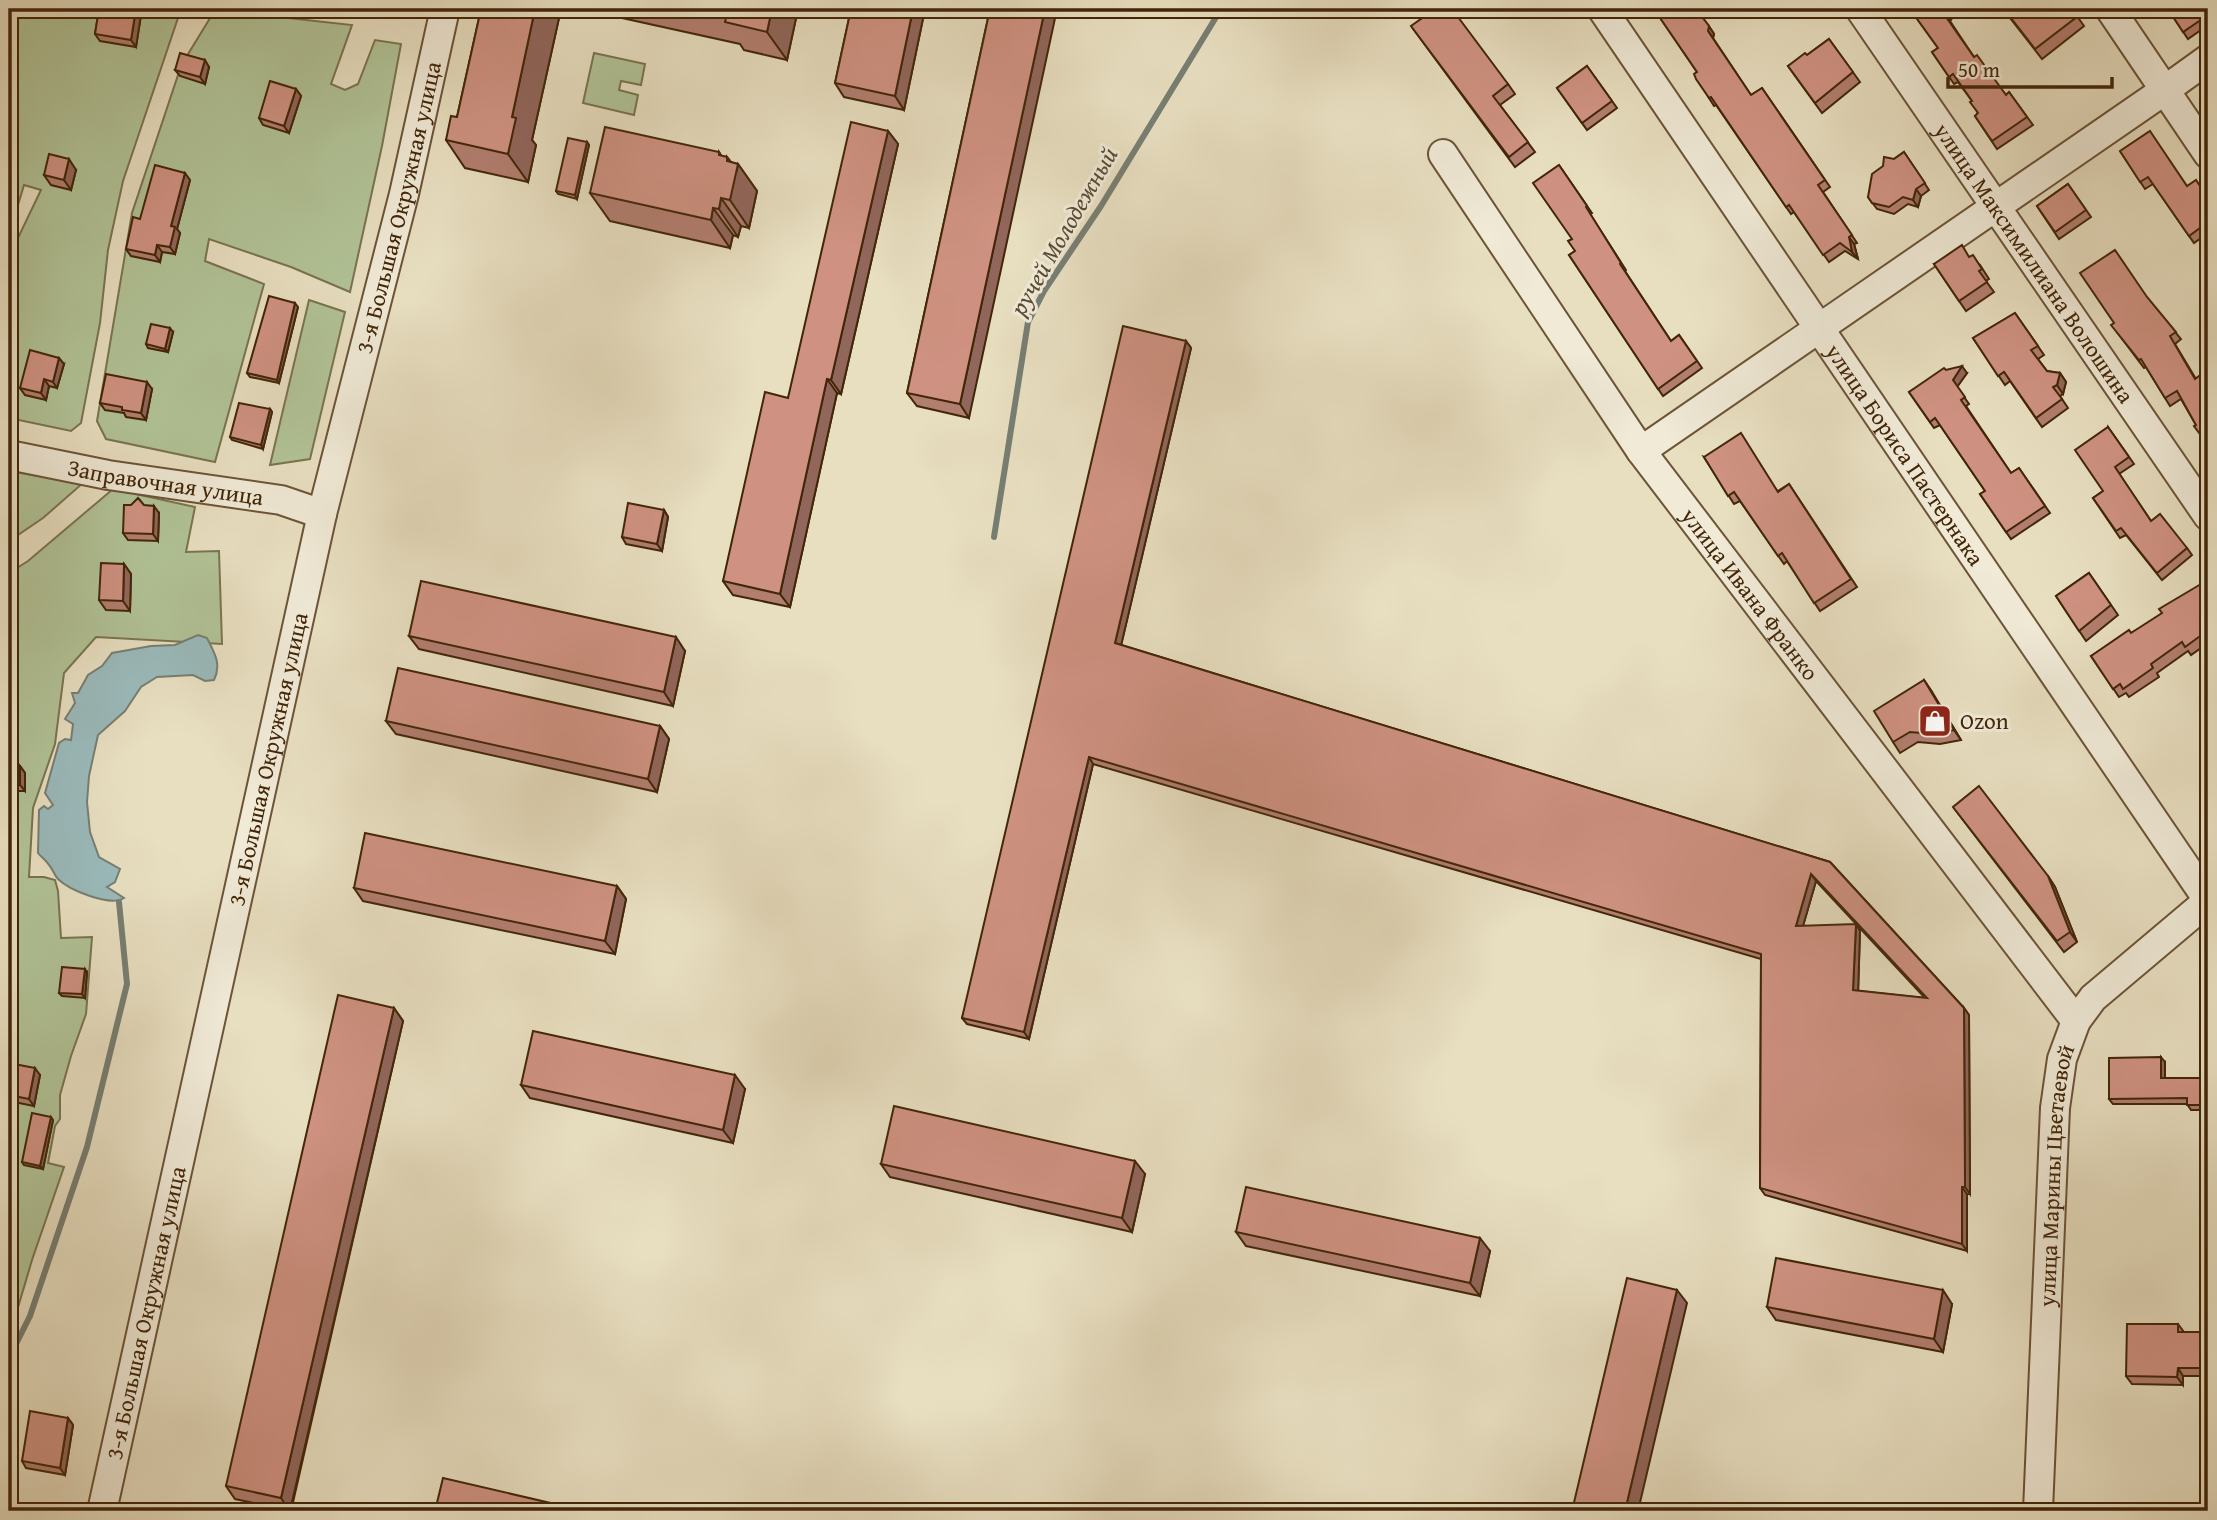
<svg xmlns="http://www.w3.org/2000/svg" width="2217" height="1520" font-family="'Gentium Book Plus',serif">
<style>
.green{fill:#b1c397;stroke:#7a7450;stroke-width:2}
.water{fill:#9ababb;stroke:#777f73;stroke-width:2}
.lines{fill:none;stroke-linecap:round;stroke-linejoin:round}
.stream{stroke:#777f73;stroke-width:6}
.minor-casing{stroke:#6c5436;stroke-width:32}
.minor{stroke:#f0ead7;stroke-width:28}
.wall{fill:#b27e70;stroke:#422608;stroke-width:2;fill-rule:evenodd}
.shaded-wall{fill:#91665b;stroke:#422608;stroke-width:2}
.building{fill:#cf9282;stroke:#422608;stroke-width:2;fill-rule:evenodd}
.labels{text-anchor:middle;stroke-width:6;stroke-linejoin:round;paint-order:stroke}
.street-label{font-size:23px;fill:#422608;stroke:#f0ead7}
.poi-label{font-size:23px;fill:#422608;stroke:#f0ead7;text-anchor:start}
.water-label{font-size:24px;font-style:italic;fill:#584b35;stroke:#f0ead7}
</style>
<rect width="100%" height="100%" fill="#e8dfc1"/>
<filter id="stains"><feTurbulence type="fractalNoise" baseFrequency=".00286" numOctaves="4"/><feColorMatrix values="0 0 0 0 .2 0 0 0 0 .09 0 0 0 0 .02 0 0 0 .5 -.17"/></filter>
<radialGradient id="worn" r=".72"><stop offset=".6" stop-color="#630" stop-opacity="0"/><stop offset="1" stop-color="#630" stop-opacity=".3"/></radialGradient>
<!-- green -->
<g class="green">
<path d="M9,9H181L123,181L108,250L100,323L81,423L71,431L9,418V276L16,242L41,190L24,185L9,235Z"/>
<path d="M215,10L352,25L331,84L345,90L358,84L375,40L401,44L382,146L350,292L291,267L209,239L205,261L264,284L215,462L106,439L97,421L132,213L178,75L185,59Z"/>
<path d="M594,53L645,64L641,85L621,81L619,90L638,95L634,115L583,103Z"/>
<path d="M309,300L345,312L310,459L270,465Z"/>
<path d="M9,471L83,483L43,518L9,541Z"/>
<path d="M113,489L195,507L186,552L219,551L222,644L96,637L64,673L55,744L33,808L29,877H44L55,880L58,891L61,938L92,937L86,1014L71,1056L60,1095V1119L55,1126L48,1163L64,1167L32,1260L9,1338V573L28,561Z"/>
</g>
<!-- water -->
<path class="water" d="M198,635L207,638C214,652 222,664 214,680L205,681L193,675L157,677L141,687L125,711L98,735L89,776L87,802L90,832L99,857L120,869L115,882L107,887L124,898C110,907 69,890 58,879C54,875 53,869 49,865C46,860 41,857 38,853L39,810L44,806L48,809L53,805L45,793L59,743L65,739L71,740L73,724L65,719L75,703L72,693H78L88,675L102,666L112,653L151,646L175,645Z"/>
<g class="lines">
<!-- stream -->
<g class="stream">
<path d="M994,537L1028,322L1044,291L1101,206L1221,9"/>
<path d="M9,1358L30,1316L87,1147L127,984L119,902"/>
</g>
<defs>
<g id="minor">
<path id="s1" d="M1602,9L2208,900"/>
<path id="s2" d="M1860,9L2208,516"/>
<path d="M2110,9L2208,154"/>
<path id="s3" d="M1443,154L1641,451L2076,1021"/>
<path d="M1641,451L2165,90L2208,59"/>
<path id="s4" d="M9,455L108,475L281,500L322,514"/>
<path id="s5" d="M102,1511L322,514L404,194L445,9"/>
<path id="s6" d="M2038,1511L2055,1108L2062,1059L2076,1021L2093,998L2208,901"/>
</g>
</defs>
<!-- minor casing -->
<use href="#minor" class="minor-casing"/>
<!-- minor -->
<use href="#minor" class="minor"/>
</g>
<!-- wall -->
<g class="wall">
<path d="M99,9H137L141,15L136,47L100,41L95,34Z"/>
<path d="M481,9H561L532,140L536,145L528,182L465,168L446,140L457,117Z"/>
<path d="M581,9H798L787,60L744,50L740,44Z"/>
<path d="M851,9H925L904,110L844,97L835,83Z"/>
<path d="M990,9L969,418L917,406L907,393Z"/>
<path d="M1384,9H1396L1388,14Z"/>
<path d="M1654,9H1702L1705,12L1701,15L1714,34L1713,38L1751,95L1762,88L1830,187L1823,192L1857,243L1854,244L1858,259L1845,251L1829,262L1794,212L1791,214L1716,105L1714,106L1709,98L1697,72Z"/>
<path d="M1910,9H1952L1955,14L1950,21L1974,57L2006,95L2009,92L2033,125L1997,149L1975,116L1978,113L1972,101L1958,82L1954,84L1932,52L1938,48Z"/>
<path d="M2003,9H2072L2084,26L2042,59Z"/>
<path d="M2168,9H2208V25L2188,39Z"/>
<path d="M1411,26L1508,84L1515,94L1500,105L1535,152L1515,167Z"/>
<path d="M1829,39L1860,82L1822,113L1788,66L1807,55Z"/>
<path d="M1587,66L1617,108L1587,130L1557,88Z"/>
<path d="M209,67L205,84L180,76L175,70Z"/>
<path d="M296,89L301,96L289,133L263,125L259,118Z"/>
<path d="M888,131L898,144L841,394L837,393L790,607L733,595L723,581L788,398Z"/>
<path d="M587,142L589,145L577,199L558,194L556,191Z"/>
<path d="M2120,151L2208,198V233L2194,243L2153,184L2145,189Z"/>
<path d="M719,152L721,156L727,157L731,162L738,164L757,191L749,228L741,226L738,237L733,235L730,248L610,221L590,193Z"/>
<path d="M1904,152L1929,190L1921,196L1918,207L1908,204L1894,214L1877,209L1868,197L1894,159Z"/>
<path d="M1559,165L1592,213L1590,214L1626,270L1625,271L1671,341L1679,335L1702,368L1663,396L1569,255L1575,251L1572,239Z"/>
<path d="M76,170L71,190L51,185L44,175Z"/>
<path d="M190,180L177,229L180,233L175,254L162,252L160,262L131,256L126,249Z"/>
<path d="M2068,184L2091,217L2059,239L2037,206Z"/>
<path d="M1970,257L1980,265L1989,279L1986,281L1994,292L1966,311L1934,264Z"/>
<path d="M2148,299L2181,339L2175,344L2196,379V425L2181,399L2170,406L2146,367L2144,368L2117,332Z"/>
<path d="M298,307L279,383L250,377L247,373Z"/>
<path d="M2015,313L2044,355L2038,359L2047,371L2060,373L2066,382L2063,394L2060,396L2068,408L2042,427L2010,381L2005,385L1973,338Z"/>
<path d="M173,332L168,352L148,348L146,344Z"/>
<path d="M1186,341L1191,348L1121,645L1830,862L1964,1008L1969,1015L1970,1194H1967V1251L1765,1195L1760,1188L1761,959L1093,764L1029,1039L967,1024L962,1018ZM1816,881L1925,998L1858,991L1860,931L1803,926Z"/>
<path d="M64,364L57,388L49,386L46,400L25,395L20,388Z"/>
<path d="M1946,370L1967,373L1957,387L1969,404L1966,406L2011,473L2019,468L2050,513L2011,539L1980,494L1985,491L1940,425L1934,428L1909,392Z"/>
<path d="M152,389L146,420L126,417L124,413L105,410L100,403Z"/>
<path d="M270,409L272,412L263,449L232,440L230,437Z"/>
<path d="M2108,427L2134,464L2119,474L2151,521L2187,548L2192,555L2162,580L2126,535L2120,538L2093,498L2103,491Z"/>
<path d="M1704,457L1778,491L1789,484L1857,587L1820,611L1787,561L1784,564L1740,501L1734,504Z"/>
<path d="M664,510L668,517L662,551L626,544L622,537Z"/>
<path d="M159,513L158,541L128,540L123,533Z"/>
<path d="M124,564L131,574L130,611L106,610L99,600Z"/>
<path d="M2089,573L2118,615L2086,641L2056,596Z"/>
<path d="M2208,594V640H2207L2208,643L2191,655L2188,651L2157,673L2159,677L2129,697L2126,693L2119,697L2091,656L2131,633Z"/>
<path d="M409,636L685,651L673,706L419,649Z"/>
<path d="M1924,680L1961,740L1940,744L1918,742L1900,753L1893,742Z"/>
<path d="M386,721L660,726L669,739L657,792L396,734Z"/>
<path d="M9,766H20L25,773V791H9Z"/>
<path d="M1953,807L2048,876L2055,887L2077,942L2064,952Z"/>
<path d="M9,872L16,882L17,903H9Z"/>
<path d="M617,886L626,899L615,954L363,901L354,888Z"/>
<path d="M87,972L85,998L62,996L59,993Z"/>
<path d="M394,1008L403,1021L291,1511L235,1499L226,1486Z"/>
<path d="M2165,1062V1078H2200L2208,1065V1110H2191L2187,1104H2113L2109,1099Z"/>
<path d="M9,1063L40,1075L34,1106L9,1101Z"/>
<path d="M521,1085L745,1089L733,1143L530,1098Z"/>
<path d="M53,1120L43,1169L24,1165L22,1162Z"/>
<path d="M881,1164L1145,1174L1132,1232L890,1177Z"/>
<path d="M1236,1232L1490,1251L1480,1296L1246,1246Z"/>
<path d="M1952,1304L1943,1352L1776,1320L1767,1307Z"/>
<path d="M2178,1324L2184,1332H2208V1376H2183V1385L2132,1384L2126,1376Z"/>
<path d="M68,1418L73,1425L65,1475L26,1468L22,1461Z"/>
</g>
<!-- shaded-wall -->
<g class="shaded-wall">
<path d="M136,9L141,15L136,47L131,40Z"/>
<path d="M535,9H561L532,140L536,145L528,182L508,154L512,117Z"/>
<path d="M772,9H798L787,60L767,32Z"/>
<path d="M913,9H925L904,110L895,96Z"/>
<path d="M1045,9H1057L969,418L960,404Z"/>
<path d="M1948,9H1952L1955,14L1950,21L1944,14Z"/>
<path d="M1709,26L1714,34L1713,38L1708,31Z"/>
<path d="M205,60L209,67L205,84L200,77Z"/>
<path d="M296,89L301,96L289,133L284,126Z"/>
<path d="M888,131L898,144L841,394L831,380Z"/>
<path d="M587,142L589,145L577,199L575,195Z"/>
<path d="M719,152L735,176L727,161V157L737,170L738,164L757,191L749,228L730,200L719,155Z"/>
<path d="M69,159L76,170L71,190L64,180Z"/>
<path d="M185,173L190,180L177,229L180,233L175,254L170,247L171,226Z"/>
<path d="M1916,189L1921,196L1918,207L1913,200Z"/>
<path d="M721,198L741,226L738,237L719,209Z"/>
<path d="M713,208L733,235L730,248L711,220Z"/>
<path d="M1849,237L1854,244L1858,259L1852,252Z"/>
<path d="M157,245L162,252L160,262L155,255Z"/>
<path d="M295,303L298,307L279,383L277,380Z"/>
<path d="M170,328L173,332L168,352L165,349Z"/>
<path d="M1186,341L1191,348L1120,650L1115,643Z"/>
<path d="M59,358L64,364L57,388L53,382Z"/>
<path d="M1962,366L1967,373L1957,387L1953,380Z"/>
<path d="M2060,373L2066,382L2063,394L2057,385Z"/>
<path d="M44,379L49,386L46,400L41,393Z"/>
<path d="M827,379L837,393L790,607L780,594Z"/>
<path d="M147,382L152,389L146,420L141,413Z"/>
<path d="M270,409L272,412L263,449L261,445Z"/>
<path d="M154,506L159,513L158,541L153,534Z"/>
<path d="M664,510L668,517L662,551L657,544Z"/>
<path d="M124,564L131,574L130,611L123,601Z"/>
<path d="M676,637L685,651L673,706L664,692Z"/>
<path d="M1924,680L1931,690L1961,740L1954,730Z"/>
<path d="M660,726L669,739L657,792L648,779Z"/>
<path d="M1089,757L1093,764L1029,1039L1024,1032Z"/>
<path d="M20,766L25,773V791L20,785Z"/>
<path d="M9,872L16,882L17,903L10,893Z"/>
<path d="M1811,874L1816,881L1801,933L1796,926Z"/>
<path d="M2048,876L2055,887L2077,942L2070,932Z"/>
<path d="M617,886L626,899L615,954L605,941Z"/>
<path d="M1856,924L1860,931L1858,997L1853,990Z"/>
<path d="M85,969L87,972L85,998L82,994Z"/>
<path d="M394,1008L403,1021L290,1511L281,1498Z"/>
<path d="M1964,1008L1969,1015L1970,1194L1965,1187Z"/>
<path d="M2161,1057L2165,1062V1083L2161,1078Z"/>
<path d="M35,1068L40,1075L34,1106L29,1099Z"/>
<path d="M735,1075L745,1089L733,1143L723,1130Z"/>
<path d="M51,1117L53,1120L43,1169L40,1166Z"/>
<path d="M1135,1161L1145,1174L1132,1232L1122,1218Z"/>
<path d="M1962,1187L1967,1194V1251L1962,1244Z"/>
<path d="M1480,1238L1490,1251L1480,1296L1470,1283Z"/>
<path d="M1677,1290L1687,1303L1638,1511H1625Z"/>
<path d="M1943,1290L1952,1304L1943,1352L1934,1339Z"/>
<path d="M2178,1368L2183,1376V1385L2177,1377Z"/>
<path d="M68,1418L73,1425L65,1475L60,1468Z"/>
</g>
<!-- building -->
<g class="building">
<path d="M99,9H136L131,40L95,34Z"/>
<path d="M481,9H535L512,117L516,118L508,154L446,140L451,116L457,117Z"/>
<path d="M686,9H772L767,32L725,22L726,18Z"/>
<path d="M851,9H913L895,96L835,83Z"/>
<path d="M990,9H1045L960,404L907,393Z"/>
<path d="M1435,9H1452L1508,84L1493,96L1528,142L1509,157L1411,26Z"/>
<path d="M1654,9H1696L1709,26L1708,31L1751,95L1762,88L1825,180L1818,185L1852,235L1849,237L1852,252L1840,243L1823,255L1789,205L1786,207L1711,97L1709,98L1696,79L1694,74L1697,72Z"/>
<path d="M1910,9H1948L1944,14L1974,57L1977,55L2006,95L2009,92L2027,117L1992,141L1975,116L1978,113L1970,102L1972,101L1953,74L1949,77L1932,52L1938,48Z"/>
<path d="M2004,9H2072L2078,16L2035,49Z"/>
<path d="M2168,9H2208V15L2183,32Z"/>
<path d="M1829,39L1853,72L1815,103L1788,66L1805,53L1807,55Z"/>
<path d="M180,53L205,60L200,77L175,70Z"/>
<path d="M1587,66L1612,101L1582,123L1557,88Z"/>
<path d="M2208,79V91L2202,84Z"/>
<path d="M270,81L296,89L284,126L259,118Z"/>
<path d="M851,122L888,131L831,380L827,379L780,594L723,581L765,392L788,398Z"/>
<path d="M605,127L719,152V155L727,157V161L738,164L730,200L721,198L719,209L713,208L711,220L590,193Z"/>
<path d="M2150,131L2187,186L2196,180L2208,198V222L2189,236L2148,177L2140,182L2120,151Z"/>
<path d="M568,138L587,142L575,195L556,191Z"/>
<path d="M1904,152L1925,183L1916,189L1913,200L1903,197L1889,207L1872,203L1868,197L1872,174L1883,166L1884,157L1894,159Z"/>
<path d="M49,154L69,159L64,180L44,175Z"/>
<path d="M155,165L185,173L171,226L175,227L170,247L157,245L155,255L126,249L133,217L140,219Z"/>
<path d="M1559,165L1587,206L1586,207L1621,263L1620,264L1671,341L1679,335L1697,361L1658,389L1569,255L1575,251L1568,241L1572,239L1533,183Z"/>
<path d="M2068,184L2086,210L2055,232L2037,206Z"/>
<path d="M1962,245L1969,257L1973,255L1982,269L1979,271L1987,282L1959,301L1934,264Z"/>
<path d="M2115,250L2147,297L2176,332L2170,336L2195,379L2199,376L2208,391V445L2194,426L2196,425L2177,391L2165,398L2141,359L2139,360L2111,325L2114,323L2080,273Z"/>
<path d="M2208,275V287L2203,278Z"/>
<path d="M269,296L295,303L277,380L247,373Z"/>
<path d="M2015,313L2038,346L2031,350L2047,371L2060,373L2057,385L2053,387L2062,399L2036,418L2004,372L1998,376L1973,338Z"/>
<path d="M151,324L170,328L165,349L146,344Z"/>
<path d="M1123,326L1186,341L1115,643L1830,862L1964,1008L1965,1187H1962V1244L1760,1188L1761,954L1089,757L1024,1032L962,1018ZM1811,874L1927,998L1853,990L1856,924L1796,926Z"/>
<path d="M30,350L59,358L53,382L44,379L41,393L20,388Z"/>
<path d="M1962,366L1953,380L1965,397L1961,400L2011,473L2019,468L2045,506L2006,532L1980,494L1985,491L1935,418L1930,422L1909,392L1944,368L1946,370Z"/>
<path d="M106,374L147,382L141,413L122,410V407L100,403Z"/>
<path d="M239,403L270,409L261,445L230,437Z"/>
<path d="M2108,427L2129,457L2115,467L2151,521L2160,514L2187,548L2157,573L2121,528L2116,531L2093,498L2103,491L2075,450Z"/>
<path d="M1741,433L1778,492L1789,484L1851,579L1814,603L1782,553L1778,556L1734,492L1728,496L1704,457Z"/>
<path d="M138,498L144,505L154,506L153,534L123,533L124,505H131Z"/>
<path d="M628,503L664,510L657,544L622,537Z"/>
<path d="M101,563L124,564L123,601L99,600Z"/>
<path d="M2089,573L2111,605L2079,631L2056,596Z"/>
<path d="M421,581L676,637L664,692L409,636Z"/>
<path d="M2201,584L2208,594V627L2201,632L2203,634L2185,647L2182,642L2151,664L2153,668L2123,689L2120,684L2113,689L2091,656L2129,630L2131,633L2162,613L2159,609Z"/>
<path d="M398,668L660,726L648,779L386,721Z"/>
<path d="M1924,680L1954,730L1933,734L1910,732L1893,742L1874,711Z"/>
<path d="M9,766H20V785L9,784Z"/>
<path d="M1979,786L2048,876L2070,932L2057,941L1953,807Z"/>
<path d="M365,833L617,886L605,941L354,888Z"/>
<path d="M62,967L85,969L82,994L59,993Z"/>
<path d="M338,995L394,1008L281,1498L226,1486Z"/>
<path d="M533,1031L735,1075L723,1130L521,1085Z"/>
<path d="M2161,1057V1078H2200V1065H2208V1105H2187V1098L2109,1099V1058Z"/>
<path d="M9,1063L35,1068L29,1099L9,1095Z"/>
<path d="M894,1106L1135,1161L1122,1218L881,1164Z"/>
<path d="M32,1113L51,1117L40,1166L22,1162Z"/>
<rect x="2207" y="1182" width="1" height="44"/>
<path d="M1246,1187L1480,1238L1470,1283L1236,1232Z"/>
<path d="M1776,1258L1943,1290L1934,1339L1767,1307Z"/>
<path d="M1627,1278L1677,1290L1625,1511H1572Z"/>
<path d="M2127,1324H2178V1332H2208V1368H2178L2177,1377L2126,1376Z"/>
<path d="M30,1411L68,1418L60,1468L22,1461Z"/>
<path d="M2206,1450H2208V1493H2204Z"/>
<path d="M443,1478L585,1511H435Z"/>
</g>
<!-- icons -->
<defs>
<symbol id="shop-square" viewBox="-11 -11 22 22"><rect x="-9" y="-9" width="18" height="18" rx="4" fill="#8f2418" stroke="#f0ead7"/><path d="M-5-2.5h2.3a2.7 3.5 0 0 1 5.4 0H5L5.5 6h-11ZM-1.5-2.5h3a1.5 2.3 0 0 0-3 0Z" fill="#fff"/></symbol>
</defs>
<g fill-rule="evenodd">
<use href="#shop-square" x="1916" y="702" width="38" height="38"/>
</g>
<g class="labels">
<!-- street labels -->
<g class="street-label">
<text dy="8" stroke="none"><textPath href="#s5" startOffset="1337">3-я Большая Окружная улица</textPath></text>
<text dy="8" stroke="none"><textPath href="#s2" startOffset="308">улица Максимилиана Волошина</textPath></text>
<text dy="8" stroke="none"><textPath href="#s1" startOffset="539">улица Бориса Пастернака</textPath></text>
<text dy="8" stroke="none"><textPath href="#s4" startOffset="159">Заправочная улица</textPath></text>
<text dy="8" stroke="none"><textPath href="#s3" startOffset="537">улица Ивана Франко</textPath></text>
<text dy="8" stroke="none"><textPath href="#s5" startOffset="770">3-я Большая Окружная улица</textPath></text>
<text dy="8" stroke="none"><textPath href="#s6" startOffset="336">улица Марины Цветаевой</textPath></text>
<text dy="8" stroke="none"><textPath href="#s5" startOffset="203">3-я Большая Окружная улица</textPath></text>
</g>
<!-- poi labels -->
<g class="poi-label">
<text x="1960" y="729">Ozon</text>
</g>
<!-- water labels -->
<g class="water-label">
<text transform="translate(1064 231) rotate(-60)" y="8">ручей Молодежный</text>
</g>
</g>
<!-- margin -->
<rect width="2217" height="1520" fill="none" stroke="#e8dfc1" stroke-width="35"/>
<rect x="10" y="10" width="2196" height="1499" fill="none" stroke="#422608" stroke-width="3.5"/>
<rect x="18" y="18" width="2182" height="1485" fill="none" stroke="#422608" stroke-width="2"/>
<!-- scale -->
<path d="M1948 77v10h164v-10" fill="none" stroke="#422608" stroke-width="3.5"/>
<text x="1958" y="77" font-size="21" fill="#422608" stroke="#f0ead7" stroke-width="5" paint-order="stroke">50 m</text>
<rect width="100%" height="100%" filter="url(#stains)"/>
<rect width="100%" height="100%" fill="url(#worn)"/>
</svg>
